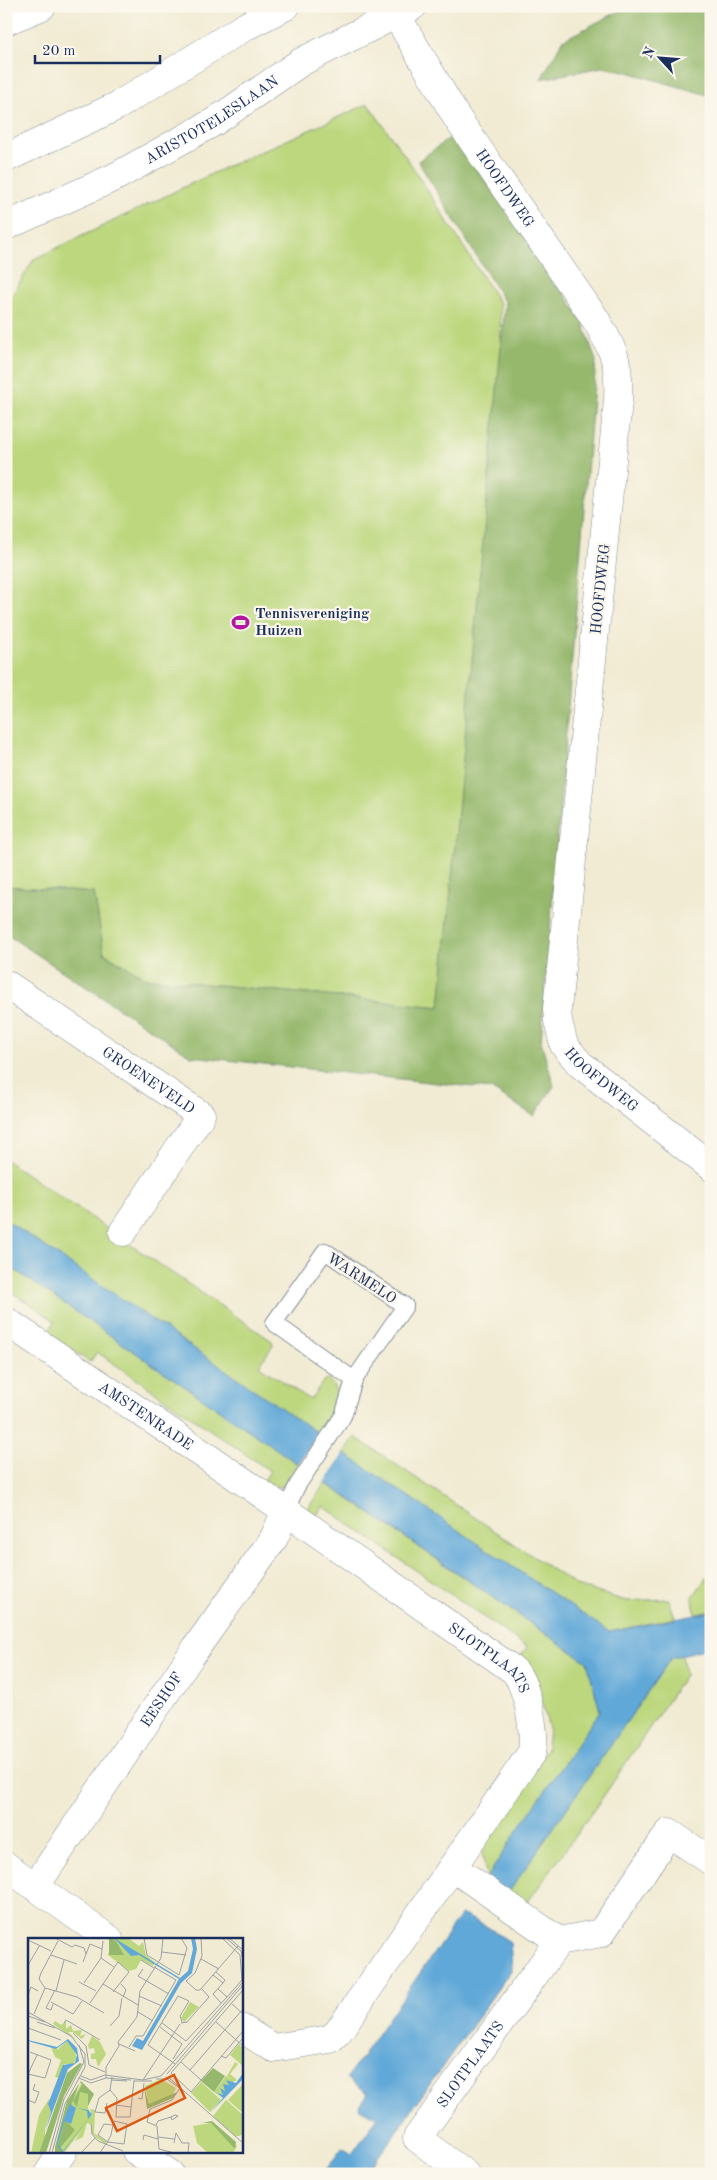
<svg xmlns="http://www.w3.org/2000/svg" width="717" height="2180" font-family="'Old Standard TT',serif">
<style>
.green{fill:#bcd77d;stroke:#6c836e}
.forest{fill:#95b86c;stroke:#587465}
.water{fill:#61a8d8;stroke:#3e6c9b}
.pier{fill:#f1ebd3}
.lines{fill:none;stroke-linecap:round;stroke-linejoin:round}
.lane-casing{stroke:#868d98;stroke-width:18}
.street-casing{stroke:#868d98;stroke-width:29}
.secondary-casing{stroke:#868d98;stroke-width:29}
.lane{stroke:#fff;stroke-width:16}
.street{stroke:#fff;stroke-width:28}
.secondary{stroke:#fff;stroke-width:28}
.labels{text-anchor:middle;stroke-width:4.5;stroke-linejoin:round;paint-order:stroke}
.street-label{font-size:15px;fill:#1b2f5e;stroke:#fbf7ec}
.poi-label{font-size:15px;font-weight:bold;fill:#1b2f5e;stroke:#fbf7ec;text-anchor:start}
.inset-road{fill:none;stroke:#9ba0a4;stroke-width:1}
.view{fill:#de5710;fill-opacity:0.15;stroke:#de5710;stroke-width:2.5}
.inset-edge{fill:none;stroke:#1b2f5e;stroke-width:2.5}
</style>
<rect width="100%" height="100%" fill="#fbf7ec"/>
<filter id="ink" filterUnits="userSpaceOnUse"><feTurbulence type="fractalNoise" baseFrequency=".02" numOctaves="2"/><feDisplacementMap in="SourceGraphic" scale="10" xChannelSelector="R" yChannelSelector="G"/><feConvolveMatrix kernelMatrix="1 2 1 2 8 2 1 2 1" color-interpolation-filters="sRGB"/></filter>
<filter id="wash" filterUnits="userSpaceOnUse"><feTurbulence type="fractalNoise" baseFrequency=".0096" numOctaves="4" result="noise"/><feDisplacementMap in="SourceGraphic" scale="20" xChannelSelector="R" yChannelSelector="G"/><feGaussianBlur stdDeviation="1.12" result="paint"/><feColorMatrix in="noise" values="0 0 0 0 0 0 0 0 0 0 0 0 0 0 0 0 0 1.4 0 .05"/><feComposite in="paint" operator="in"/></filter>
<g filter="url(#wash)">
<rect width="100%" height="100%" fill="#f1ebd3"/>
<!-- green -->
<g class="green">
<path d="M368,104L410,163L500,304L501,358L440,1007L146,978L104,953L94,893L6,886V305L34,259L226,167Z"/>
<path d="M6,1160L272,1341L273,1345L259,1366L310,1400L324,1380L328,1379C347,1397 330,1416 319,1434L6,1220Z"/>
<path d="M6,1264L298,1464L282,1487H273L263,1482L270,1471L97,1352L90,1362L47,1334L55,1321L6,1288Z"/>
<path d="M355,1437L577,1586L626,1601L669,1599L675,1618L609,1632L344,1453Z"/>
<path d="M325,1483L587,1662L600,1711L517,1831L487,1878L481,1848L547,1748L549,1728L534,1672L525,1662L519,1659L527,1647L323,1506L315,1518L306,1511Z"/>
<path d="M711,1571V1611L696,1614L692,1598Z"/>
<path d="M682,1654L685,1675L605,1794L525,1906L509,1892L671,1658Z"/>
</g>
<!-- forest -->
<g class="forest">
<path d="M629,6H711V96L624,71L602,67L541,79L563,40Z"/>
<path d="M454,135L582,319L596,361L541,1041L554,1086L534,1116L491,1089L191,1056L6,934V886L94,893L104,953L146,978L440,1007L505,303L418,161Z"/>
</g>
<!-- water -->
<g class="water">
<path d="M6,1220L319,1434L298,1464L6,1264Z"/>
<path d="M344,1453L609,1632L711,1612V1647L671,1658L509,1892L487,1878L517,1831L600,1711L587,1662L325,1482Z"/>
<path d="M461,1914L486,1926L510,1942L512,1969L366,2174H323L342,2148L352,2154L378,2117L359,2108L368,2093L347,2078Z"/>
</g>
<!-- pier -->
<g class="pier">
<path d="M320,1431L321,1435L300,1466L297,1467Z"/>
<path d="M343,1450L345,1451L324,1484L323,1481Z"/>
</g>
</g>
<g filter="url(#ink)">
<g class="lines">
<defs>
<path id="lane" d="M286,1510L297,1486L343,1416L354,1380L405,1306L325,1251L274,1323L354,1380"/>
<g id="street">
<path id="s1" d="M391,6L457,118L596,320C615,352 620,364 618,401L557,1009L558,1021L564,1045L580,1064L711,1167"/>
<path d="M6,21L42,6"/>
<path id="s2" d="M6,984L201,1115L123,1232"/>
<path id="s3" d="M6,1321L256,1490L512,1669C527,1680 536,1734 532,1752L338,2032L330,2039L273,2048L241,2028"/>
<path d="M6,1866L109,1939"/>
<path d="M452,1867L559,1941"/>
<path id="s4" d="M35,1887L196,1648L274,1538L286,1510"/>
<path d="M136,2151L170,2174"/>
<path d="M48,2174L63,2151"/>
<path id="s5" d="M465,2174L417,2138L559,1941L601,1933L669,1833L711,1861"/>
</g>
<g id="secondary">
<path d="M6,158L117,106L246,26L286,6"/>
<path id="s6" d="M6,226L115,177L214,122L301,62L413,6"/>
</g>
</defs>
<!-- lane casing -->
<use href="#lane" class="lane-casing"/>
<!-- street casing -->
<use href="#street" class="street-casing"/>
<!-- secondary casing -->
<use href="#secondary" class="secondary-casing"/>
<!-- lane -->
<use href="#lane" class="lane"/>
<!-- street -->
<use href="#street" class="street"/>
<!-- secondary -->
<use href="#secondary" class="secondary"/>
</g>
</g>
<!-- icons -->
<defs>
<symbol id="stadium-bare" viewBox="-9 -9 18 18"><path d="M0-5a6.5 5 0 1 0 0 10a6.5 5 0 1 0 0-10ZM-3.5-1.8h7v3.6h-7Z" fill="#b5179e" stroke="#fbf7ec" stroke-width="2.5" paint-order="stroke"/></symbol>
</defs>
<g fill-rule="evenodd">
<use href="#stadium-bare" x="228" y="610" width="25" height="25"/>
</g>
<g class="labels">
<!-- street labels -->
<g class="street-label">
<text dy="5" stroke="none"><textPath href="#s6" startOffset="232">ARISTOTELESLAAN</textPath></text>
<text dy="5" stroke="none"><textPath href="#s1" startOffset="215">HOOFDWEG</textPath></text>
<text transform="translate(600 589) rotate(-84)" y="5">HOOFDWEG</text>
<text dy="5" stroke="none"><textPath href="#s1" startOffset="1160">HOOFDWEG</textPath></text>
<text dy="5" stroke="none"><textPath href="#s2" startOffset="172">GROENEVELD</textPath></text>
<text transform="translate(362 1278) rotate(33)" y="5">WARMELO</text>
<text dy="5" stroke="none"><textPath href="#s3" startOffset="169">AMSTENRADE</textPath></text>
<text dy="5" stroke="none"><textPath href="#s3" startOffset="590">SLOTPLAATS</textPath></text>
<text dy="5" stroke="none"><textPath href="#s4" startOffset="226">EESHOF</textPath></text>
<text dy="5" stroke="none"><textPath href="#s5" startOffset="151">SLOTPLAATS</textPath></text>
</g>
<!-- poi labels -->
<g class="poi-label">
<text x="255" y="618">Tennisvereniging<tspan x="255" dy="17">Huizen</tspan></text>
</g>
</g>
<!-- overview -->
<g transform="translate(28 1938)">
<rect width="215" height="215" fill="#f1ebd3"/>
<path d="M81,0H100L111,8L115,4L118,17L127,25L125,28L113,22L108,31L101,33L80,17L84,2ZM162,64L171,69L156,84L153,80ZM27,83L33,87L38,83V91L43,87L45,93L54,92L52,98L58,96L54,101L45,94H40L50,103L25,86ZM64,98L72,104L78,116L70,129L68,121H63V116L67,115L66,110L61,111L60,107ZM39,103L46,110L49,121L45,126H36L31,140L27,139L33,122L27,119L23,109L30,111ZM211,106L215,110V128L202,117ZM207,124L210,126L202,136L209,142L203,145L198,142L201,146L200,149L195,146L199,151L197,154L191,151L196,155L195,157L188,154L195,161L186,154L198,138L204,142L199,138ZM133,141L148,150L144,158L121,166L117,148ZM173,144L193,162L182,174L163,155ZM53,146L61,153L60,170L65,179L62,171L67,172L66,195L79,204L77,206L69,200L64,195V187L59,185L55,199L47,203L53,193L36,215L29,204L42,166ZM215,146V175L200,162ZM21,161L23,174L17,191V201L11,215H3L11,177ZM198,162L215,177V196L211,198H215H207L185,178ZM183,185L209,208L205,215H180L169,205L165,188Z" fill="#bcd77d"/>
<path d="M81,0L88,3L96,17H81ZM52,125L54,126L36,158L18,215H11L39,135ZM185,130L197,138L186,154L173,143ZM53,143L66,156L60,168V156L52,154L49,169L45,163L54,147L52,144L29,204L36,215H27V209L39,163ZM116,148L121,166L149,154L145,160L119,171ZM37,182L47,192L32,210L30,206ZM184,183L208,204L207,211L183,185H174Z" fill="#95b86c"/>
<path d="M86,0L152,40L160,33L165,11L163,0H167L169,11L164,35L153,45L114,112L104,108L109,100L115,103L151,41L111,17L103,18ZM40,101L49,110L51,123L40,131L17,194L23,174L20,166L35,127L47,125L49,117L39,103L28,111L3,104L0,102L29,109ZM215,135V141L183,174L195,160L188,154L195,157L192,150L197,153L195,146L201,147L198,142L208,145ZM42,166L48,170L43,186L36,183L30,206L35,213L60,181L59,173L49,170L60,172L64,176L35,214L30,209L29,204L35,183Z" fill="#61a8d8"/>
<path class="inset-road" d="M27,0L44,9L47,7L56,10L58,16M116,0L119,17L151,37L159,10L153,0M173,0L174,18L167,35L158,43L168,52H172L210,8M194,0L212,17L214,42L199,59M198,0L213,13L215,22M201,0L215,12M0,2L23,13M75,3L73,20L86,29M134,14L158,17M23,17L49,26M173,21L191,31M113,22L126,30M55,24L62,6L74,11M0,27L12,7M115,31L110,38L141,56M185,37L195,45L197,42L188,34M51,44L68,53M56,45L73,20M75,46L110,67M93,46L98,52L95,59M17,50L49,59L76,75M28,53L36,22M0,57L3,49L10,53M111,58L134,68M23,64L45,76L54,63M62,65L90,24L101,34L85,54M193,65L185,56L195,45M203,65L215,76M25,66L23,72L18,70L27,52M0,74L43,98L57,116V129L37,166L24,215M110,74L125,83M6,76L17,50L11,41L13,35L30,3M0,78L17,84M9,84L27,90M188,84L215,108M36,85L38,82L72,102M134,85L158,103M153,85L159,84L181,59L174,51M82,88L91,78L94,60M132,89L154,106M0,90L33,102M45,95L58,108L61,127L77,134M158,103L199,59L190,51M91,106L107,113M101,109L108,98H115L148,42L126,29M193,118L198,120L215,100M145,121L154,106M153,124L173,142M147,126L120,107L150,58L161,63L152,78L154,84M162,132L215,71M0,136L17,140L23,122L2,114M0,136L9,117M139,136L215,47M53,138L63,142L77,137L115,142L133,138L215,44M84,139L82,152L89,160L88,179H102L106,143M140,139L215,205M51,140L63,145L78,140L103,142M78,140V129L91,108L90,104L109,79L112,53L133,20L135,0M128,141H139L157,154M83,142L99,143M115,142L152,86M105,143H124M163,154L143,135L215,52M163,154L215,93M110,160L114,161L116,145M0,162L7,165L11,154L5,152L7,146M79,165L77,175L67,174L71,160L82,152M88,167L103,169M63,186L64,196L70,203L95,213M128,187L130,183L143,179L147,177L150,178L144,182L143,179M130,199L146,201M115,202L116,197L130,201M146,205L148,195L154,205H161L160,215M54,214L67,200M21,215L36,161L56,124L51,107M72,215L77,207L80,204V203L83,197L85,187L86,183L99,186L96,206L80,204L70,197L76,186L85,187M146,215L131,211L129,188L119,184L122,171L144,162L152,150"/>
<path class="view" d="M146,137L157,160L89,193L78,170Z"/>
<rect width="215" height="215" class="inset-edge"/>
</g>
<!-- margin -->
<rect width="717" height="2180" fill="none" stroke="#fbf7ec" stroke-width="25"/>
<!-- north arrow -->
<g transform="translate(660 58) rotate(296)" stroke="#fbf7ec" stroke-width="4" paint-order="stroke">
<path d="M0-4L9 19L0 12L-9 19Z" fill="#1b2f5e"/>
<text y="-8" font-size="14" font-weight="bold" text-anchor="middle" fill="#1b2f5e">N</text>
</g>
<!-- scale -->
<path d="M35 55v8h125v-8" fill="none" stroke="#1b2f5e" stroke-width="2.5"/>
<text x="42" y="55" font-size="15" fill="#1b2f5e" stroke="#fbf7ec" stroke-width="4" paint-order="stroke">20 m</text>
</svg>
